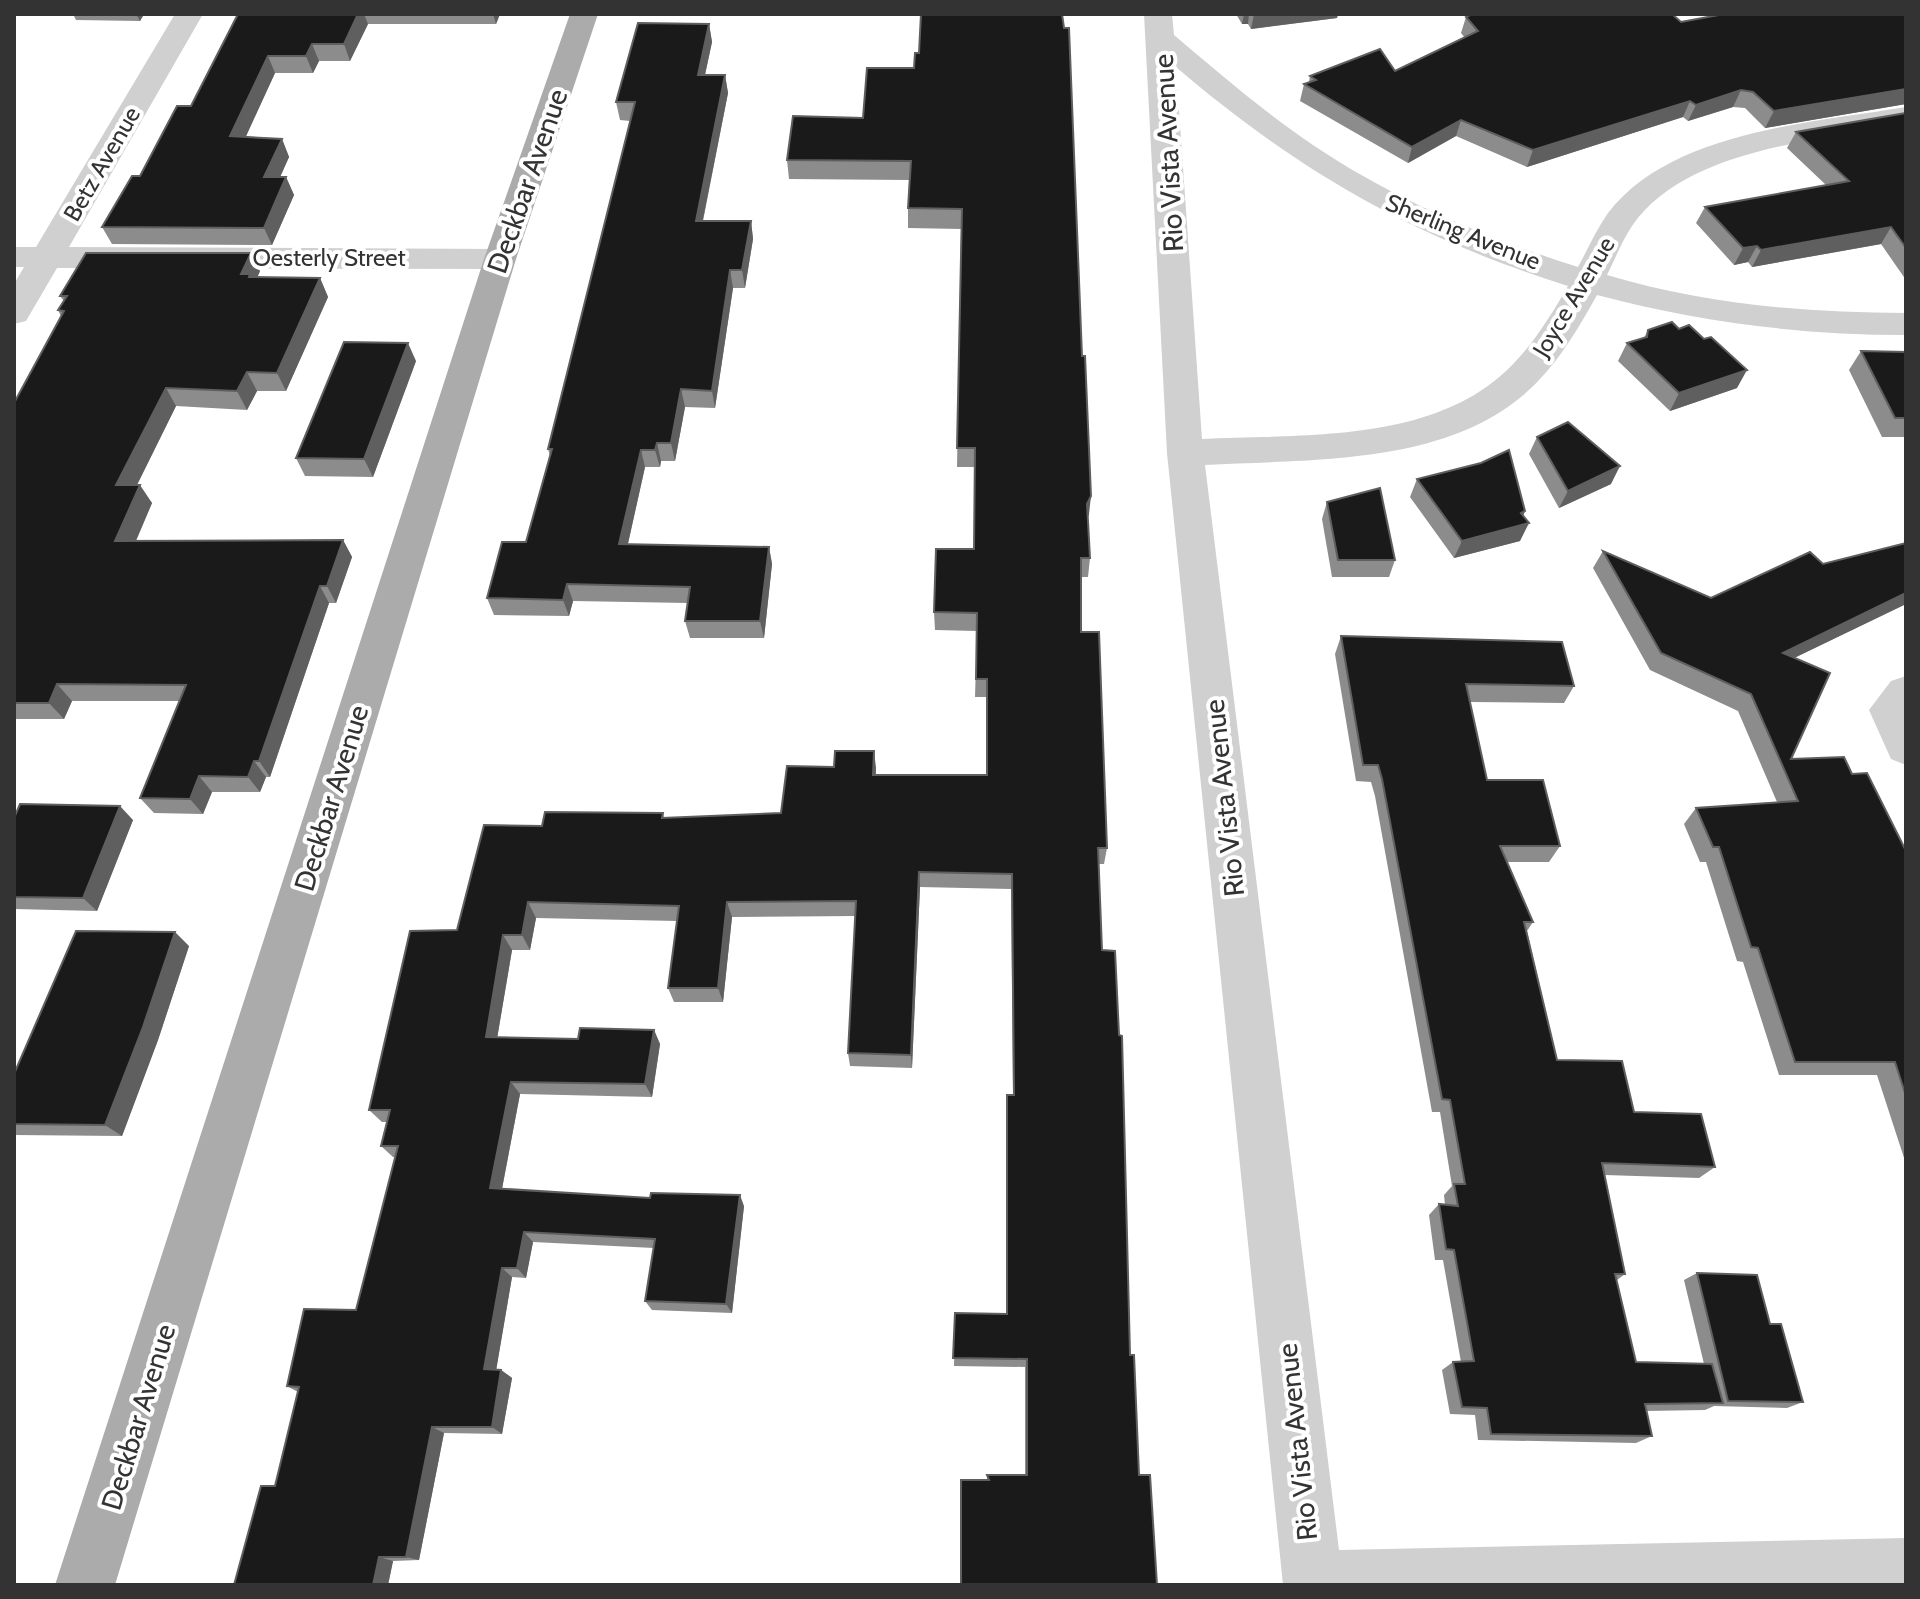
<svg xmlns="http://www.w3.org/2000/svg" width="1920" height="1599" font-family="Cabin,sans-serif">
<style>
.lines{fill:none;stroke-linecap:round;stroke-linejoin:round}
.street{fill:#d0d0d0;fill-rule:evenodd}
.primary{fill:#ababab;fill-rule:evenodd}
.wall{fill:#8c8c8c}
.shaded-wall{fill:#5f5f5f}
.building{fill:#1a1a1a;stroke:#5f5f5f;stroke-width:2}
.labels{text-anchor:middle;stroke-width:8;stroke-linejoin:round;paint-order:stroke}
.far-street-label{font-size:24px;fill:#333;stroke:#fff}
.street-label{font-size:28px;fill:#333;stroke:#fff}
</style>
<rect width="100%" height="100%" fill="#fff"/>
<g class="lines">
<!-- street -->
<g class="street">
<path d="M175,14H203L69,247L500,249L512,252L516,259L512,266L500,269L57,268L26,321L14,324V284L24,267H14V247H36Z"/>
<path d="M1144,14H1172L1174,35C1219,73 1264,112 1313,145C1393,199 1486,238 1578,267C1588,249 1596,230 1608,213C1671,131 1811,123 1906,107V125C1820,140 1686,148 1632,226C1622,241 1615,259 1607,275C1704,304 1805,313 1906,313V335C1800,335 1699,322 1597,295C1577,331 1554,370 1521,397C1437,466 1307,459 1205,465L1339,1550L1906,1538V1585H1283L1167,453ZM1176,67C1299,172 1413,237 1568,286C1549,319 1528,353 1498,378C1420,443 1298,434 1202,439Z"/>
<path d="M1906,676V765L1891,759L1869,710L1891,681Z"/>
</g>
<!-- primary -->
<path class="primary" d="M570,14H598L516,259L115,1585H55L484,259Z"/>
</g>
<!-- wall -->
<g class="wall">
<path d="M73,14H144L140,21L76,20Z"/>
<path d="M238,14H500L496,24H368L350,61H319L313,73H275L245,137L282,139L289,157L280,177H286L294,195L272,245L112,244L102,227L191,106Z"/>
<path d="M1236,14H1338L1337,18L1251,29L1248,24H1242Z"/>
<path d="M1906,14V104L1765,128L1745,108L1733,107L1688,121L1683,117L1527,167L1456,136L1408,163L1300,101L1304,84L1309,82L1310,76L1395,71L1465,38L1461,33L1466,17L1660,15L1681,22Z"/>
<path d="M709,24L712,42L705,75H725L728,93L703,221H751L753,239L745,288H733L715,408L685,407L675,461H661L660,467H645L628,544L769,547L772,564L764,638H690L685,621L688,603L573,601L569,616L494,615L487,598L526,542L550,456L548,449L630,121L620,120L616,102Z"/>
<path d="M867,68L1082,356L1089,514L1088,518L1090,558L1088,577H1081V632L1107,848L1104,864H1099L1102,950L1139,1475L987,1480V1475H1025V1367L954,1366L955,1313L1006,1314V1108L1007,1095H1013L1011,889L920,887L912,1068L850,1066L848,1053L855,916L732,917L723,1002H674L668,988L677,921L536,918L530,950H512L497,1038L578,1039L654,1030L660,1044L652,1097L520,1094L502,1189L744,1206L732,1313L652,1310L645,1301L654,1248L533,1242L526,1278L512,1277L496,1370H501L512,1378L502,1434L444,1433L419,1560L393,1561L388,1585H234L275,1486L298,1392L287,1386L356,1310L395,1157H393L381,1146L387,1122H382L369,1110L457,930L542,826L663,813L664,818L781,813L834,767L874,751L876,775H986V697H975L977,631L935,630L934,612L974,549L975,467H957L961,229L908,228V208L909,180L789,179L787,160L863,118Z"/>
<path d="M1906,113V280L1881,244L1752,267L1748,262L1734,265L1696,223L1705,207L1826,185L1787,148L1796,132Z"/>
<path d="M260,271L257,277L320,278L328,297L286,391H257L247,410L176,406L137,485L152,503L136,541L343,540L352,557L336,603H329L270,777H266L260,792H212L203,814L154,813L140,798L179,701H72L64,719H14V403L61,316L58,310L64,301L60,296Z"/>
<path d="M1648,330L1737,388L1670,411L1618,361L1627,343L1644,338Z"/>
<path d="M1861,351L1906,352V437H1882L1849,370Z"/>
<path d="M416,361L373,477L305,476L296,458Z"/>
<path d="M1537,437L1611,484L1559,508L1529,454Z"/>
<path d="M1417,479L1525,511L1523,516L1520,541L1454,558L1410,497Z"/>
<path d="M1327,502L1395,560L1389,577H1332L1322,519Z"/>
<path d="M1906,543V604L1794,658L1791,759L1852,774L1906,851V1164L1877,1075H1779L1743,962L1737,961L1706,862H1700L1684,824L1696,808L1777,802L1738,711L1650,670L1593,568L1603,551L1711,598L1823,564Z"/>
<path d="M1341,636L1574,686L1564,703L1470,702L1487,780L1560,846L1549,862H1507L1533,922L1527,931L1557,1060L1715,1167L1699,1178L1605,1175L1625,1274L1617,1280L1636,1362L1704,1364L1684,1280L1697,1273L1770,1324L1803,1402L1787,1408L1714,1406L1705,1410L1646,1411L1652,1436L1636,1443L1478,1440L1475,1415L1450,1414L1442,1370L1453,1362H1461L1443,1260H1435L1429,1215L1439,1204L1445,1205L1444,1195L1452,1186L1440,1112H1432L1375,796L1371,782L1356,781L1335,654Z"/>
<path d="M14,818L133,820L97,911L14,909Z"/>
<path d="M189,946L158,1040L122,1136L14,1135V1074Z"/>
</g>
<!-- shaded-wall -->
<g class="shaded-wall">
<path d="M136,14H144L140,21Z"/>
<path d="M358,14H364L368,24L350,61L344,44Z"/>
<path d="M493,14H500L496,24Z"/>
<path d="M1244,14H1249L1248,24H1242Z"/>
<path d="M1254,14H1338L1337,18L1251,29Z"/>
<path d="M709,24L712,42L701,93L698,75Z"/>
<path d="M312,44L319,61L313,73L306,56Z"/>
<path d="M268,56L275,73L238,154L230,136Z"/>
<path d="M725,75L728,93L699,239L696,221Z"/>
<path d="M1906,89V104L1765,128L1774,111Z"/>
<path d="M1741,90L1733,107L1688,121L1696,105Z"/>
<path d="M1690,101L1683,117L1527,167L1533,150Z"/>
<path d="M1461,120L1456,136L1408,163L1412,147Z"/>
<path d="M282,139L289,157L272,195L264,177Z"/>
<path d="M286,177L294,195L272,245L264,228Z"/>
<path d="M751,221L753,239L745,288L742,270Z"/>
<path d="M1891,227L1881,244L1752,267L1761,250Z"/>
<path d="M1757,246L1748,262L1734,265L1743,248Z"/>
<path d="M251,253L260,271L255,283L241,274Z"/>
<path d="M730,270L733,288L715,408L712,391Z"/>
<path d="M320,278L328,297L286,391L277,373Z"/>
<path d="M408,343L416,361L373,477L364,459Z"/>
<path d="M1747,370L1737,388L1670,411L1679,393Z"/>
<path d="M247,372L257,391L247,410L237,391Z"/>
<path d="M166,388L176,406L128,503L116,485Z"/>
<path d="M681,389L685,407L675,461L671,443Z"/>
<path d="M657,443L661,461L660,467L655,450Z"/>
<path d="M641,450L645,467L624,561L619,544Z"/>
<path d="M1620,466L1611,484L1559,508L1568,491Z"/>
<path d="M140,485L152,503L128,559L115,541Z"/>
<path d="M1091,496L1089,514L1085,523L1087,504Z"/>
<path d="M1525,511L1518,526L1529,523L1520,541L1454,558L1462,541Z"/>
<path d="M343,540L352,557L336,603L327,586Z"/>
<path d="M769,547L772,564L764,638L760,621Z"/>
<path d="M567,584L573,601L569,616L563,600Z"/>
<path d="M320,586L329,603L270,777L259,761Z"/>
<path d="M1906,593V604L1769,670L1783,653Z"/>
<path d="M57,684L72,701L64,719L49,703Z"/>
<path d="M874,751L876,768L875,791L873,775Z"/>
<path d="M254,761L266,777L260,792L248,777Z"/>
<path d="M199,776L212,792L203,814L190,799Z"/>
<path d="M120,806L133,820L97,911L83,898Z"/>
<path d="M919,872L920,887L912,1068L911,1055Z"/>
<path d="M528,902L536,918L530,950L522,935Z"/>
<path d="M727,902L732,917L723,1002L718,988Z"/>
<path d="M175,932L189,946L158,1040L122,1136L105,1125Z"/>
<path d="M503,935L512,950L495,1051L486,1037Z"/>
<path d="M654,1030L660,1044L652,1097L645,1084Z"/>
<path d="M511,1082L520,1094L500,1199L490,1188Z"/>
<path d="M740,1195L744,1206L732,1313L726,1304Z"/>
<path d="M524,1232L533,1242L526,1278L517,1268Z"/>
<path d="M502,1268L512,1277L495,1377L484,1369Z"/>
<path d="M501,1370L512,1378L502,1434L492,1427Z"/>
<path d="M432,1427L444,1433L419,1560L406,1557Z"/>
<path d="M379,1557L393,1561L388,1585H373Z"/>
</g>
<!-- building -->
<g class="building">
<path d="M238,14H358L344,44H312L306,56H268L230,136L282,139L264,177H286L264,228L102,227L132,176H140L177,106H191Z"/>
<path d="M921,14H1062L1064,28H1069L1082,356H1085L1091,496L1087,504L1090,558H1081V632H1099L1107,848H1098L1102,950L1115,951L1119,1035L1122,1036L1130,1355H1134L1139,1475H1150L1157,1585H961V1480H989L987,1475H1027V1359L953,1358L955,1313L1007,1314V1095H1014L1012,874L919,872L911,1055L848,1053L856,901L727,902L718,988H668L679,906L528,902L522,935H503L486,1037L578,1039L580,1028L654,1030L645,1084L511,1082L490,1188L650,1198L651,1193L740,1195L726,1304L645,1301L655,1239L524,1232L517,1268H502L484,1369L501,1370L492,1427H432L406,1557H379L373,1585H234L261,1486H275L299,1387L287,1386L304,1309L356,1310L398,1146H381L390,1110H369L410,931L457,930L484,825L542,826L545,812L663,813L662,818L781,813L787,766L834,767L835,751H874L873,775H987V679H976L977,613L934,612L936,549H974L975,448H957L962,209L908,208L911,161L787,160L793,116L863,118L867,68H914L915,53H919Z"/>
<path d="M1472,14H1658L1660,15L1672,14L1681,22L1724,14H1906V89L1774,111L1753,92L1741,90L1696,105L1690,101L1533,150L1461,120L1412,147L1304,84L1316,80L1310,76L1380,49L1395,71L1478,31L1466,17Z"/>
<path d="M638,23L709,24L698,75H725L696,221H751L742,270H730L712,391L681,389L671,443H657L655,450H641L619,544L769,547L760,621H685L690,587L567,584L563,600L487,598L502,542H526L552,449H548L635,102H616Z"/>
<path d="M1906,113V248L1891,227L1761,250L1757,246L1743,248L1705,207L1849,181L1796,132Z"/>
<path d="M86,253H251L241,274H250L249,277L320,278L277,373L247,372L237,391L166,388L116,485H140L115,541L343,540L327,586H320L259,761H254L248,777L199,776L190,799L140,798L186,685L57,684L49,703H14V403L64,311L58,310L67,296H60Z"/>
<path d="M1672,322L1679,329L1689,325L1704,339L1711,337L1747,370L1679,393L1627,343L1647,337L1648,330Z"/>
<path d="M344,342L408,343L364,459L296,458Z"/>
<path d="M1861,351L1906,352V418H1895Z"/>
<path d="M1568,422L1620,466L1568,491L1537,437Z"/>
<path d="M1509,450L1525,511L1521,513L1529,523L1462,541L1417,479L1481,463Z"/>
<path d="M1380,488L1395,560H1338L1327,502Z"/>
<path d="M1906,543V593L1783,653L1830,673L1791,759L1844,757L1852,774L1867,773L1906,851V1096L1895,1062H1795L1758,948L1751,947L1719,847H1713L1696,808L1798,801L1751,694L1661,653L1603,551L1711,598L1810,552L1823,564Z"/>
<path d="M1341,636L1562,642L1574,686L1466,684L1487,780H1543L1560,846H1500L1533,922H1524L1557,1060L1622,1061L1634,1112L1701,1114L1715,1167L1602,1163L1625,1274H1615L1636,1362L1712,1364L1723,1403L1645,1404L1652,1436L1491,1434L1487,1408L1462,1407L1453,1362L1474,1361L1454,1250L1446,1249L1439,1204L1458,1206L1454,1184H1465L1450,1100L1442,1099L1382,779L1378,765H1363Z"/>
<path d="M20,804L120,806L83,898L14,897V818Z"/>
<path d="M76,931L175,932L143,1027L105,1125L14,1124V1074Z"/>
<path d="M1697,1273L1757,1275L1770,1324H1781L1803,1402L1728,1401Z"/>
</g>
<g class="labels">
<!-- far-street labels -->
<g class="far-street-label">
<text transform="translate(102 164) rotate(-60)" y="8">Betz Avenue</text>
<text transform="translate(1463 232) rotate(22)" y="8">Sherling Avenue</text>
<text x="329" y="266">Oesterly Street</text>
<text transform="translate(1574 297) rotate(-59)" y="8">Joyce Avenue</text>
</g>
<!-- street labels -->
<g class="street-label">
<text transform="translate(1168 153) rotate(-93)" y="10">Rio Vista Avenue</text>
<text transform="translate(527 181) rotate(-71)" y="10">Deckbar Avenue</text>
<text transform="translate(331 798) rotate(-73)" y="10">Deckbar Avenue</text>
<text transform="translate(1224 798) rotate(-96)" y="10">Rio Vista Avenue</text>
<text transform="translate(138 1417) rotate(-73)" y="10">Deckbar Avenue</text>
<text transform="translate(1297 1442) rotate(-96)" y="10">Rio Vista Avenue</text>
</g>
</g>
<!-- border -->
<rect width="1920" height="1599" fill="none" stroke="#333333" stroke-width="32"/>
</svg>
